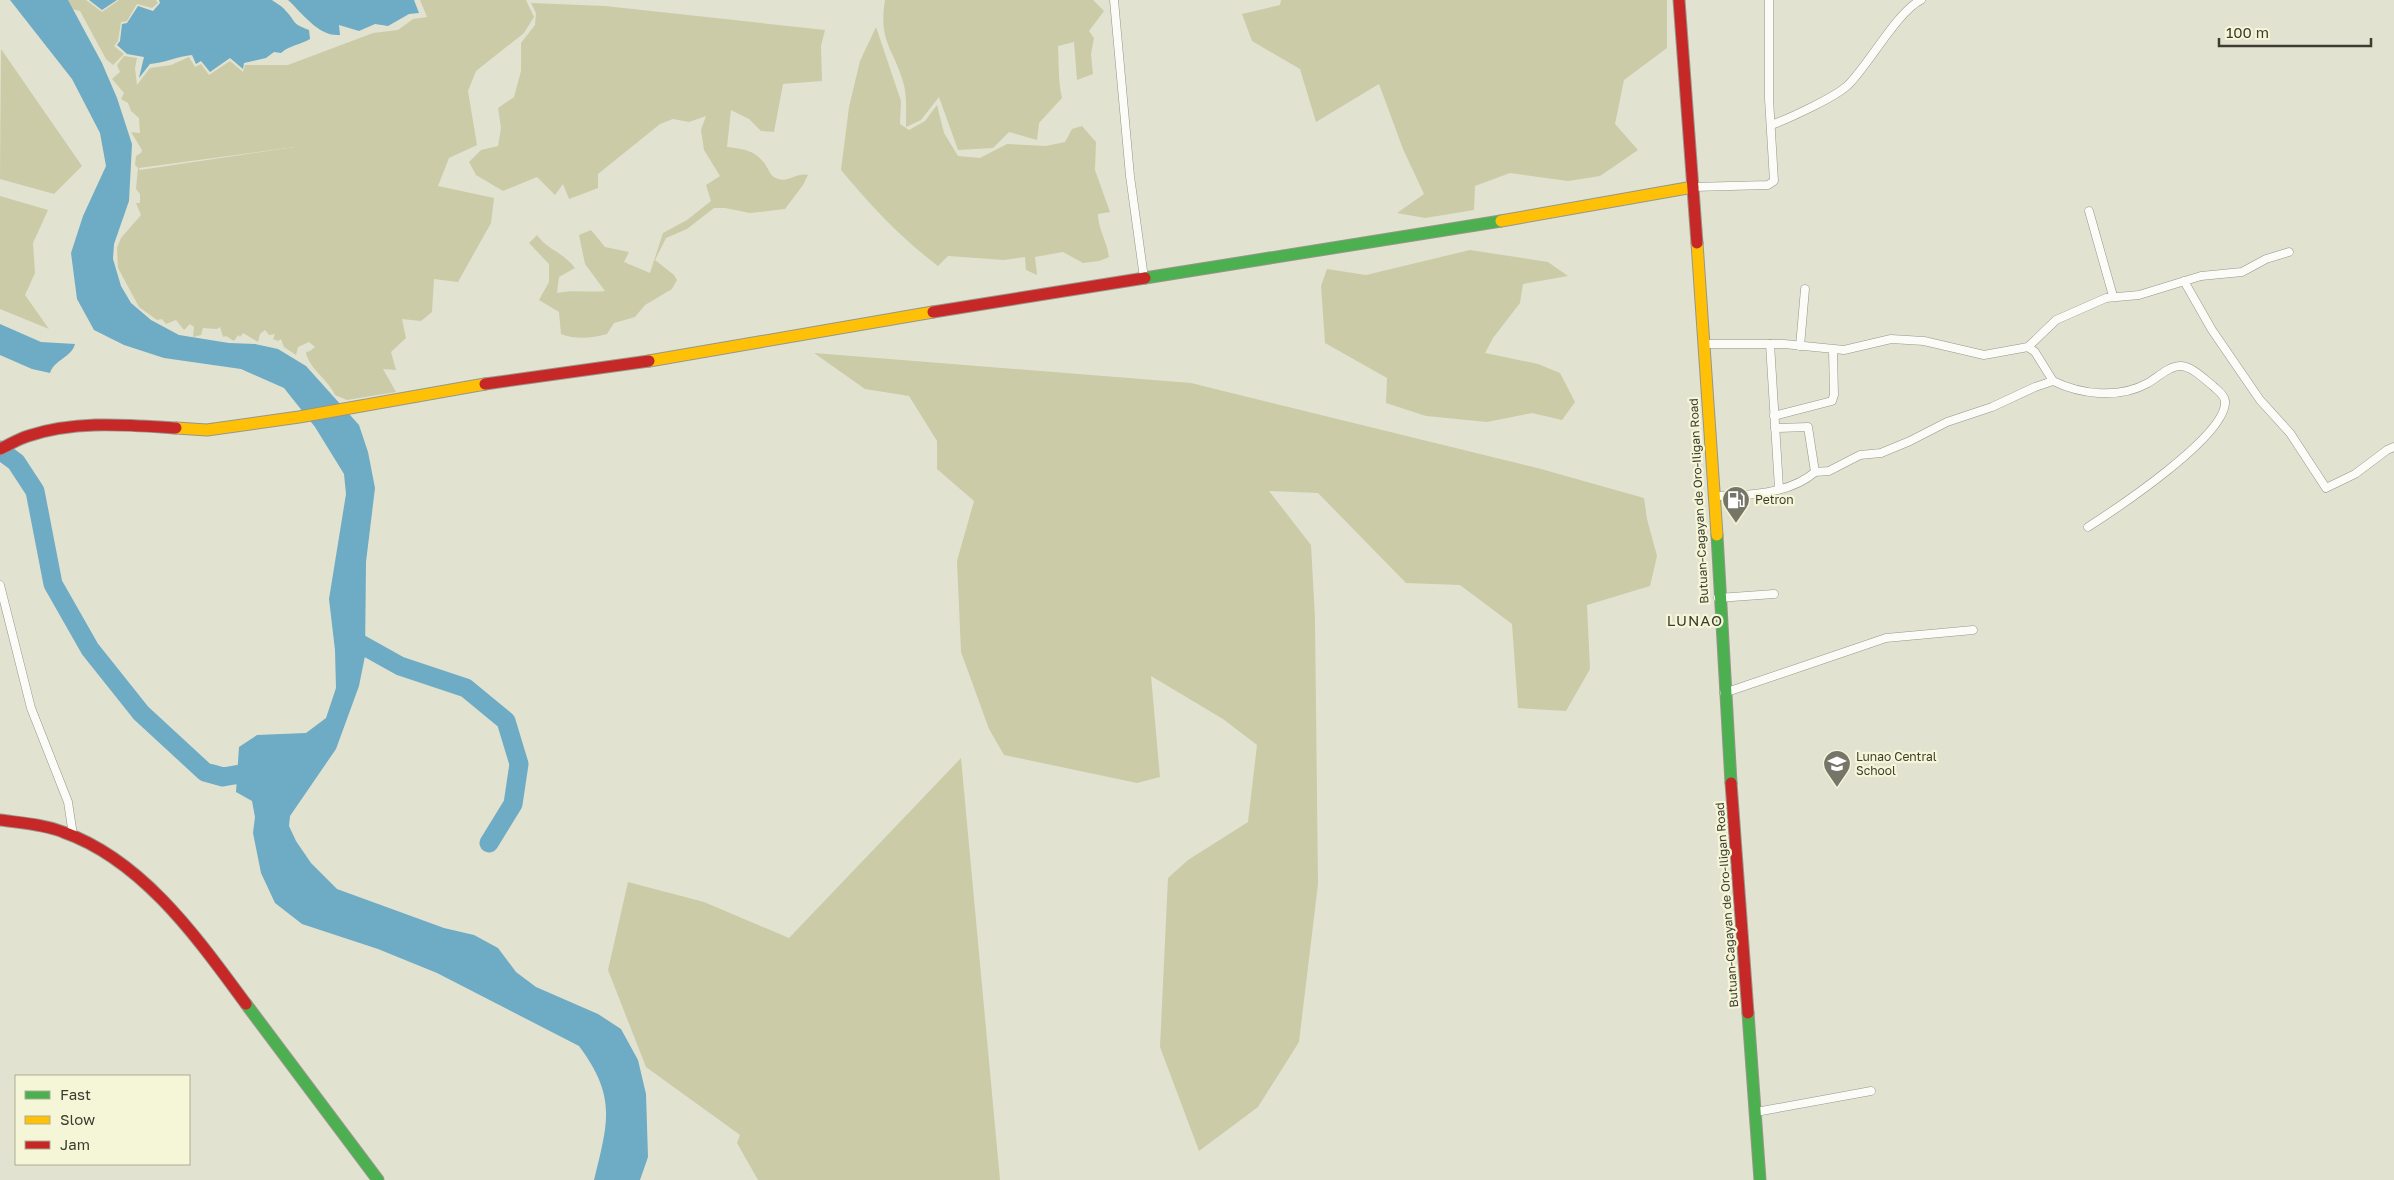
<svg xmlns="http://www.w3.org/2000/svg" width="2394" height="1180" font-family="'Golos Text',sans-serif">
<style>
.green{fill:#cbcba8;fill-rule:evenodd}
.water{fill:#6eabc5}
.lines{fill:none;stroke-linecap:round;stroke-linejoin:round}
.river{stroke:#6eabc5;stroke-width:19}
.street-casing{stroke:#96968a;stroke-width:9}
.fast-casing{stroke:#96968a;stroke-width:13}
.slow-casing{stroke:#96968a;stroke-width:13}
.jam-casing{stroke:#96968a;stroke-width:13}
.street{stroke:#fbfbf8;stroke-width:8}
.fast{stroke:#4caf50;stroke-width:11}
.slow{stroke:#ffc107;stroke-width:11}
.jam{stroke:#c62828;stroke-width:11}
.labels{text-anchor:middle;stroke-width:4.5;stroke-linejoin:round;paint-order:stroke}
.poi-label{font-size:12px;fill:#3c3c30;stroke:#f5f6d7;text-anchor:start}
.street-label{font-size:12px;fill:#3c3c30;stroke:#f5f6d7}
.quarter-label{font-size:15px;letter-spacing:1px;fill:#3c3c30;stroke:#f5f6d7}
</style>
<rect width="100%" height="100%" fill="#e2e2d1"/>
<!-- green -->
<g class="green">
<path d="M65,0H86L102,12L119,0H156L158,3L152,8L137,4L127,21L121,22L118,41L114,46L124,54L113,65L106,59L80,11L67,8Z"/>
<path d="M420,0H526L534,17L524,33L476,71L468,91L477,145L449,158L438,186L494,198L491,223L458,282L434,279L432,312L421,321L402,319L406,338L391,352L396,370L383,369L396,392L347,400L335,395C328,379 308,368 306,352L310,351L315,347L309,342L298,347L296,355L284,347L281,339L278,341L273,339L275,334L269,335L265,330L260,334L258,342L243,333L240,337L238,335L234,341L226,336L223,337L220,327L217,329L203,328L201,335L193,337L194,327L190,324L184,330L176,320L166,324L162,319L157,320L139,307L118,268L117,248L121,238L141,215L136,203H140V194L136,189L138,168L135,165L136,156L141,153L142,150L131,132L140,133L139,118L131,111L128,103L121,99L124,93L112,79L120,72L117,65L124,56L137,58L135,68L137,85L150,68L171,65L189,57L195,67L201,64L209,75L230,61L243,72L245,65H288L373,33L398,30L413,19L427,17ZM302,146L140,170L139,169V168Z"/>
<path d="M885,0H1093L1104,11L1089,31L1094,38L1091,54L1093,74L1077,80L1074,42L1058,46C1059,63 1058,81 1062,98L1039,123L1037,140L1009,132L993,148L958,150L939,97L921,120L906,127C906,114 907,98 904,85C894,48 878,43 885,0Z"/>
<path d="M1281,0H1667V48L1624,80L1615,124L1638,150L1600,176L1568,181L1510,173L1475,186L1474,210L1425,218L1397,213L1424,194L1403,149L1379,84L1316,122L1300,69L1252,41L1242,14L1280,5Z"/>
<path d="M531,3L605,6L825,30L821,46L822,81L783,84L774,132L761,131L749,119L731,110L727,147C743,149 755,150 765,164C768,168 770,175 774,177C787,185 796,172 808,175L803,185L785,209L750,213L725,208H714L687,229L666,238L655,260L674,275L677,280L672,289L645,305L635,317L614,323L607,334C592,338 576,340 561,334L559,312L539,300L549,282V264L529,243L537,235C549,251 563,252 575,268L559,277L557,293C573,289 588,293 605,291L585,264L579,235L591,230L605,247L629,252L624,262L650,273L663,233L687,220L711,201L706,185L720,176L704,150L701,130L706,116L689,122L673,119L660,124L598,174V188L569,199L563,184L555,195L537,177L503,191L476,175L469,162L481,150L498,146L501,128L498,108L514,97L521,71V43L535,25L536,13Z"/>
<path d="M876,27L901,101L900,124L909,130L925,121L937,105L944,133L958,156L980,158L1007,144L1046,146L1065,142L1072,129L1082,126L1096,142L1095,170L1110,212L1098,214C1098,229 1107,241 1109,257L1099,261L1083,263L1063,252L1035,257L1037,275L1026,270L1025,257L1004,260L948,256L938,266C901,238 870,205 841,170L849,107L860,61Z"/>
<path d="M1,49L82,166L54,194L0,179Z"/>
<path d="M0,196L48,210L33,243L35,273L25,295L49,329L0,309Z"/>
<path d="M1470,250L1548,262L1568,276L1523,284L1520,303L1493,338L1485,353L1538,364L1560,373L1575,402L1562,420L1532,413L1487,422L1426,416L1386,403L1387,378L1325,343L1321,286L1327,269L1366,275Z"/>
<path d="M814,353L1191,383L1541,469L1644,498L1647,519L1657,556L1650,586L1587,605L1590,669L1566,711L1518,708L1512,624L1460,585L1406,583L1318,493L1269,491L1311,545L1315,618L1318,884L1299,1042L1258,1107L1199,1151L1160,1047L1168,878L1188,860L1248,822L1257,745L1223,719L1151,676L1160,777L1137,783L1004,755L989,729L961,652L957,561L974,501L937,469V441L909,396L865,389Z"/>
<path d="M961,758L1000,1180H758L737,1143L740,1135L646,1067L608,970L628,882L704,902L789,938Z"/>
</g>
<!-- water -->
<g class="water">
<path d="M10,0H68L102,63L117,98L132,144L129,201L114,244L113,259L121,286L131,303L151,320L179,335L229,343L255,344L278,349L306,366L359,425L368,452L375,488L366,562L365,656L359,686L336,749L290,816L289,826L296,841L311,863L337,889L444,928L474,935L498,948L516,972L536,987L598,1014L621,1029L638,1060L646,1094L648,1157L640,1180H594C608,1122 617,1097 579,1046L437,973L378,949L302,924L275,903L261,873L253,833L255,817L252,801L236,792L239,747L257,735L306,733L326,718L336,688L335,650L329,599L346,494L344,474L315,427L284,388L241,369L164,358L124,345L94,330L77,299L71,253L83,216L106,166L100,133L72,79Z"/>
<path d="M89,0H117L102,10Z"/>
<path d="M159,0H272C276,3 282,6 285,10C297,22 290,23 309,30L310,39C300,45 290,45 281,53L274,52L266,58L244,63L243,69L230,58L210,72L201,61L196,64L192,55C178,56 165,63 150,64L139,78L144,57L127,54L117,45L120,41L122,24L127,23L138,6L153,11L160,3Z"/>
<path d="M288,0H414L419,13L409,14L388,26L375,24L359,31L339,25L340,35C319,37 303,14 288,0Z"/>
<path d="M0,324L41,342L75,344C71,358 55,359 50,373L32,369L0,355Z"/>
</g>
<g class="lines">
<!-- river -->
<g class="river">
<path d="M0,450L16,462L35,491L53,584L90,649L141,713L205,772L223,777L263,770"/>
<path d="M347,632L348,637L400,666L466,688L506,721L519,764L513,804L489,843"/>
</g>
<defs>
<g id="street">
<path d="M1114,0L1130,176L1144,278"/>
<path d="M1771,125C1788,119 1838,96 1849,84C1869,64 1898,11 1921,0"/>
<path d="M1693,187L1768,185L1774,181L1769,99V0"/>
<path d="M2089,211L2113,296"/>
<path d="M2184,281L2212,330L2260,400L2290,433L2326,488L2355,474L2387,450L2394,447"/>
<path d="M1703,344H1784L1844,350L1891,339L1924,341L1984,355L2028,347L2035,352L2053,381C2082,395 2119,399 2148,383C2158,377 2169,366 2181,366C2193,367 2204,379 2213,386C2217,390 2224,394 2225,401C2228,435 2116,509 2088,527"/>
<path d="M1770,344L1779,488"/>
<path d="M1800,346L1805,289"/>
<path d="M2028,347L2056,320L2106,298L2139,295L2201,276L2242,272L2266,259L2289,252"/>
<path d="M1774,416L1832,401L1834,395L1833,350"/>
<path d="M1815,472L1829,471L1860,455L1881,453L1910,441L1947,422L1992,407L2035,387L2053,381"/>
<path d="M1715,496C1747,496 1790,494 1815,472L1808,427L1775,428"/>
<path d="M0,585L31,708L68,802L73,835"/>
<path d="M1718,598L1774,594"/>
<path d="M1724,693L1886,638L1973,630"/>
<path d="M1756,1112L1871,1091"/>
</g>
<g id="fast">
<path d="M1145,278L1501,221"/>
<path d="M1717,535L1731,783"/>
<path d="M246,1004L378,1180"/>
<path d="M1748,1013L1760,1180"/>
</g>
<g id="slow">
<path d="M1501,221L1693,187"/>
<path d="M1697,243L1717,535"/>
<path d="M649,361L933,312"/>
<path d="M176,428L207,430L299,417L485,384"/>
</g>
<g id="jam">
<path d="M1679,0L1697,243"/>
<path d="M933,312L1145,278"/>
<path d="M485,384L649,361"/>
<path d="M0,449C9,445 18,439 28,436C76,420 127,425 176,428"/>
<path d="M1731,783L1748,1013"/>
<path d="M0,820C21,823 43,824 63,832C143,860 198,939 246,1004"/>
</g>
</defs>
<!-- street casing -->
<use href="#street" class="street-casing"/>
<!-- fast casing -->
<use href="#fast" class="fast-casing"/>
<!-- slow casing -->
<use href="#slow" class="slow-casing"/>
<!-- jam casing -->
<use href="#jam" class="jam-casing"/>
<!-- street -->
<use href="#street" class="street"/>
<!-- fast -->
<use href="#fast" class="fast"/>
<!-- slow -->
<use href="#slow" class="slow"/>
<!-- jam -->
<use href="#jam" class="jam"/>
</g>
<!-- icons -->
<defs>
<symbol id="fuel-pin" viewBox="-11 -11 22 30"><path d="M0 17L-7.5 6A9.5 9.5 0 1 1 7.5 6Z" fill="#767668" stroke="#f5f6d7"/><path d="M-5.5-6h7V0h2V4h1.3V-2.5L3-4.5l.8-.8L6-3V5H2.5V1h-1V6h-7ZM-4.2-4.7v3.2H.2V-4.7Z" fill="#fff"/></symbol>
<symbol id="school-pin" viewBox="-11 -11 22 30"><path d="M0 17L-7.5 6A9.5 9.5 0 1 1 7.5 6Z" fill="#767668" stroke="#f5f6d7"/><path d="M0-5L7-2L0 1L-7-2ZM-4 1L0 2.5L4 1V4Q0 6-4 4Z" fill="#fff"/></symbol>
</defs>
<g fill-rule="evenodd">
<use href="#fuel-pin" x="1720" y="484" width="32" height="43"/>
<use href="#school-pin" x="1821" y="748" width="32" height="43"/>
</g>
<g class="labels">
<!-- poi labels -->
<g class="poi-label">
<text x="1755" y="504">Petron</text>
<text x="1856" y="761">Lunao Central<tspan x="1856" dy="14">School</tspan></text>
</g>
<!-- street labels -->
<g class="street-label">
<text transform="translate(1699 501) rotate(-93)" y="4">Butuan-Cagayan de Oro-Iligan Road</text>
<text transform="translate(1727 905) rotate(-94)" y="4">Butuan-Cagayan de Oro-Iligan Road</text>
</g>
<!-- quarter labels -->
<g class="quarter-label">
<text x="1695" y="626">LUNAO</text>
</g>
</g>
<!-- legend -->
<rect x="15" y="1075" width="175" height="90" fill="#f5f6d7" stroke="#abac94"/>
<rect x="25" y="1091" width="25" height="8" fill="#4caf50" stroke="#abac94"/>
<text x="60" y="1100" font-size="15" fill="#3c3c30">Fast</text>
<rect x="25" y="1116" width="25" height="8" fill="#ffc107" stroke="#abac94"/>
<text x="60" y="1125" font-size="15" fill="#3c3c30">Slow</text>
<rect x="25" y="1141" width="25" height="8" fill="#c62828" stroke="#abac94"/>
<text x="60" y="1150" font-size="15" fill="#3c3c30">Jam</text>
<!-- scale -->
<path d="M2219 38v8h152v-8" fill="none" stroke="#3c3c30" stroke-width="2.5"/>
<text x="2226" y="38" font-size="15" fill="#3c3c30" stroke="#f5f6d7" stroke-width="4" paint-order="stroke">100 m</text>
</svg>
